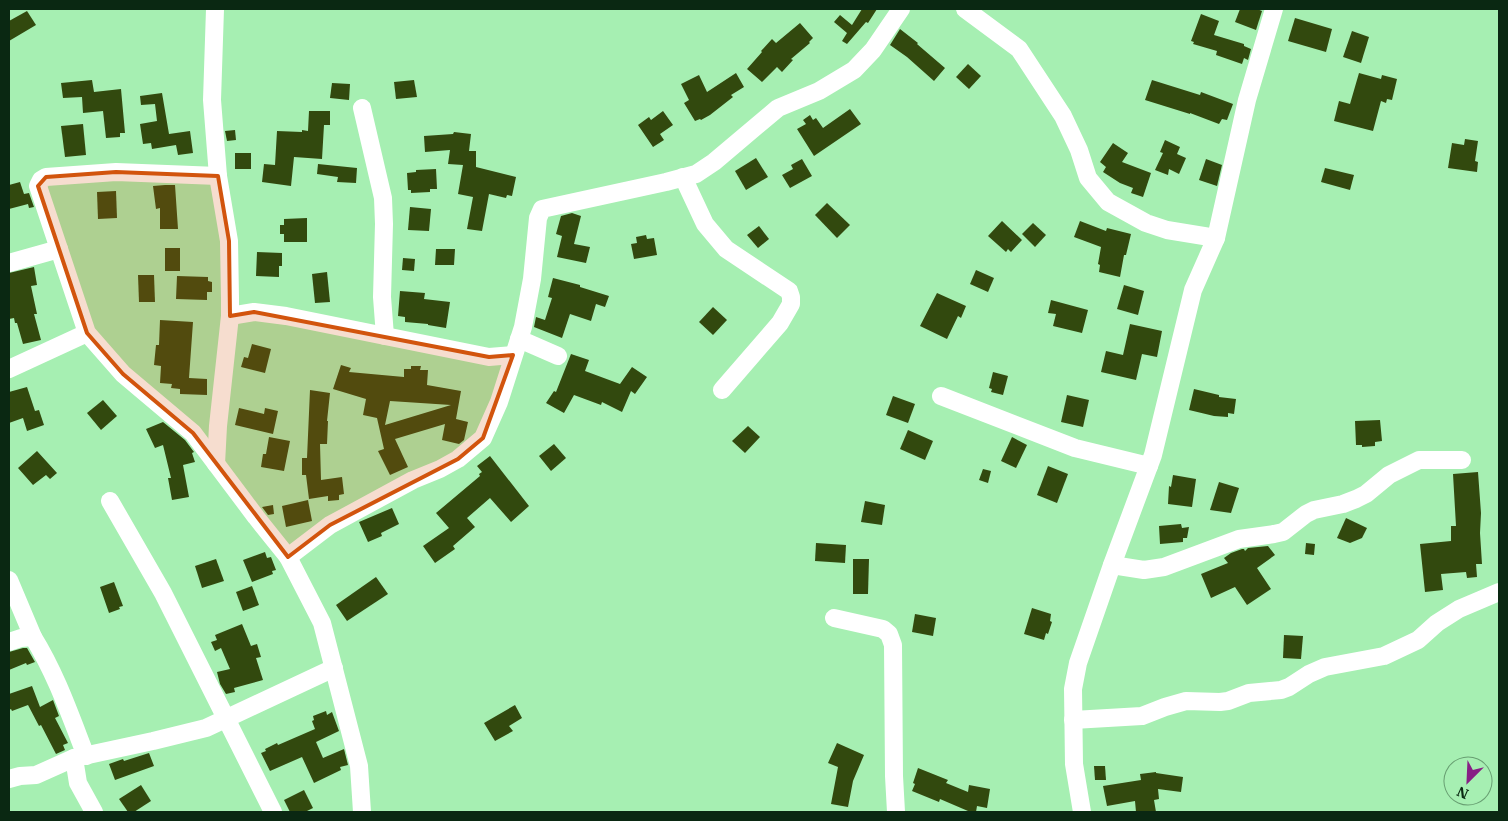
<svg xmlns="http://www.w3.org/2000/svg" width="1508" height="821" font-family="'IBM Plex Serif',serif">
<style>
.building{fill:#32490e;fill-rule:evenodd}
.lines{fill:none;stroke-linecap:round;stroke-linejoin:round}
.minor{stroke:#fff;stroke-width:18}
.marked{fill:#d2540d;fill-opacity:0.2;stroke:#d2540d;stroke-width:4;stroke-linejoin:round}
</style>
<rect width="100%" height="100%" fill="#a6efb2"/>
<!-- building -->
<g class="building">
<path d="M862,9H877L868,23L866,22L847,44L842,41L847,33L834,22L840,15L852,25Z"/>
<path d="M1240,9H1257L1262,11L1256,30L1235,22Z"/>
<path d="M27,11L36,25L9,41V21Z"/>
<path d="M1201,14L1219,21L1214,35L1244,44V46L1251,49L1248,60L1244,58L1242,64L1216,55L1217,51L1193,44L1194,42L1191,41Z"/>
<path d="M1295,18L1332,29L1326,52L1288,41Z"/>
<path d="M800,23L813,38L809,42L810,43L791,59L793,60L782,72L777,67L762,82L747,69L762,52L761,51L772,39L776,43Z"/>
<path d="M900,29L918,43L917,44L945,68L934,81L907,57L890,45Z"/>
<path d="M1352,31L1369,37L1361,63L1343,57Z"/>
<path d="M968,64L981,76L969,89L956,77Z"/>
<path d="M736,73L744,87L731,95L733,97L710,115L701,120L700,119L695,121L684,103L689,100L681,84L699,75L707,92Z"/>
<path d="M1359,73L1381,79L1382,75L1397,79L1392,100L1387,99L1386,103L1381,101L1373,131L1334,121L1339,101L1350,104Z"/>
<path d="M92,80L94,92L121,89L125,133H120V137L106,138L103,111L83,113L82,97L63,98L61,83Z"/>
<path d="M414,80L417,97L396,99L394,82Z"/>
<path d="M1152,80L1200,95L1201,92L1233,104L1227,120L1222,119L1219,124L1190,113V114L1145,100Z"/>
<path d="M332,83L350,84L349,100L330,98Z"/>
<path d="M162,93L169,134L190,131L193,153L178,155L176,145L152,149L151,143L143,144L140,124L157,121L155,104L141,105L140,96Z"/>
<path d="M850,109L861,124L814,156L797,129L806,124L803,120L810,115L813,120L816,118L823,128Z"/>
<path d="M309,111H330V125H324L322,159L294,157L291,186L262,182L264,164L275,165L277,131L302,132V130L308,131Z"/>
<path d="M663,111L673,125L660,134L664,140L653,147L638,125L649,117L651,120Z"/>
<path d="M83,124L86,155L65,157L61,126Z"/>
<path d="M235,130L236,140L227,141L225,131Z"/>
<path d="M454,132L471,134L469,151H476V167L516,177L512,196L507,195L506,198L489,194L482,231L467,229L473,197L458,194L463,165L448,164L450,150L425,152L424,136L453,134Z"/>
<path d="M1465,139L1478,141L1475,161L1478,162L1477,172L1448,168L1452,143L1464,145Z"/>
<path d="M1165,140L1180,147L1177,154L1186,158L1179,174L1169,169L1168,175L1155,170L1163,153L1160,152Z"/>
<path d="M1113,143L1128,153L1122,162L1151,173L1143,197L1131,193L1133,188L1120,183L1103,172L1106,167L1100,162Z"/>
<rect x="235" y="153" width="16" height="16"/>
<path d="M756,158L768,177L746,190L735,171Z"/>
<path d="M802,159L812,176L790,188L782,175L793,169L791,165Z"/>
<path d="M1206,159L1222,165L1217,186L1199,180Z"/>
<path d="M318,164L357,168L356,183L337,182L338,177L317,174Z"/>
<path d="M1325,168L1354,175L1350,190L1321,182Z"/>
<path d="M436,169L437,189H430V192L411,193V190H408L407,173L416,172V170Z"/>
<path d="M20,182L24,194L29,193L34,207L29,208L28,204L9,209V185Z"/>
<path d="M165,185H175L178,229H160V208L156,209L153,186Z"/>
<path d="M116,191L117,218L98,219L97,192Z"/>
<path d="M827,203L850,225L837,238L815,215Z"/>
<path d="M410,207L431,209L429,231L408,230Z"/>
<path d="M572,213L581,216L574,244L590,247L586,263L557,257L562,236L556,234L561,216Z"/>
<path d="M307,218V242H284V234H280V225H284V219Z"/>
<path d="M1002,221L1022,240L1011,252L1008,249L1006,252L988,236Z"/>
<path d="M1080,221L1106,231L1107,228L1131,234L1126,255H1124L1120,277L1099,272L1100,265L1098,264L1101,247L1074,237Z"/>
<path d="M1033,223L1046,235L1035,247L1022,234Z"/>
<path d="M759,226L769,239L758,248L747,235Z"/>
<path d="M646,235L647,239L654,238L657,255L634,259L631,244L637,243L636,237Z"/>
<rect x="165" y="248" width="15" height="23"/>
<path d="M436,249H455L454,265H435Z"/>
<path d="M257,252L282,253V266H279V277L256,276Z"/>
<path d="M403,258L415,259L414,271L402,270Z"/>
<path d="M34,267L37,285L31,286L37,314H34L41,340L23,344L17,323H15L14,318L9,319V273Z"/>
<path d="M976,270L994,278L988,292L970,284Z"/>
<path d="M327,272L330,302L315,303L312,274Z"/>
<path d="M138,275H154L155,302H139Z"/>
<path d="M177,276L208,277V281L212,282V292H207V300L176,299Z"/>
<path d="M553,278L580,285V287L609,296L605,307L596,304L591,321L570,314L562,338L534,327L536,317L545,320L552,298L548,297Z"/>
<path d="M1124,285L1144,291L1138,315L1117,309Z"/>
<path d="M400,291L425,293L424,299L450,302L446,328L428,325V324L405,322V317L398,316Z"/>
<path d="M937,293L966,306L961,318L958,316L947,339L920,326Z"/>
<path d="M1051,300L1088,310L1082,333L1053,326L1056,314L1048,313Z"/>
<path d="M713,307L727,320L713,335L699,322Z"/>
<path d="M160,320L193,322L189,378L207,379V395L180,394V389L171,388L172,384L160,383L161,366L154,365L156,345H159Z"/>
<path d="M1130,324L1162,331L1157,357L1142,354L1136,380L1101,372L1106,351L1123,355Z"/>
<path d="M252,344L271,349L265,373L241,367L244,357L248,358Z"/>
<path d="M571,354L589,360L585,371L620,384L632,367L647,377L635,394L631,391L622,412L602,402L601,405L574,395L564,413L546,403L554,391L556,392Z"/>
<path d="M341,365L351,368L349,372L404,377V369H411V366H421L420,370H428L427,385L461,391L456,419L468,422L464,440L459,444L442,440L445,424L395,439L408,467L390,475L378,451L384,449L377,418L363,415L366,399L333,389ZM390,401L451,405L385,425Z"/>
<path d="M993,372L1008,376L1003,395L991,392L992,389L989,388Z"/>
<path d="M27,387L35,411L39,410L44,425L27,431L23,418L9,423V392Z"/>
<path d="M1194,389L1219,395V397L1236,399L1234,414L1228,413V417L1214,416L1189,410Z"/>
<path d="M310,390L330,393L327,421H328L327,444H320L321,480L342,477L344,494L339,495V500L328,501V496L309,499L306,475H302V458H307Z"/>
<path d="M1067,395L1089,400L1083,427L1061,422Z"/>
<path d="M893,396L915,404L908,423L886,415Z"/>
<path d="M103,400L117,416L101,430L87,413Z"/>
<path d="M239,408L264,414L265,408L278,411L273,434L235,425Z"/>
<path d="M1380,420L1382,441L1375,442V446L1362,447V445H1356L1355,421Z"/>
<path d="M163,422L185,440L194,452L192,453L195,462L183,465L189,497L172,500L168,478H171L163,445L155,448L146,429Z"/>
<path d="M748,426L760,437L745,453L732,441Z"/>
<path d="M908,430L933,441L925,460L900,449Z"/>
<path d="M269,437L290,441L284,471L261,467L263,454H266Z"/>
<path d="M1012,437L1027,445L1016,468L1001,461Z"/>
<path d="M554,444L566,458L551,471L539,456Z"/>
<path d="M37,451L57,473L50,479L46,475L33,485L18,468Z"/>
<path d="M490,456L529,506L511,522L490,498L467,518L475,527L453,546L455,549L435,563L423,546L449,528L436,513L480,476L479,474L482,472L477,466Z"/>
<path d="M1048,466L1068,474L1057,503L1037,495Z"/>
<path d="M983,469L991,471L988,483L979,480Z"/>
<path d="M1478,472L1481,513L1480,533L1482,564H1476L1477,577L1467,578L1466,572L1441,574L1443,590L1425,592L1420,544L1451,541V526H1456L1453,474Z"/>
<path d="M1173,475L1196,479L1192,507L1168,504L1169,486L1171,487Z"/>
<path d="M1219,482L1239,488L1231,513L1210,510Z"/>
<path d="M308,500L312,521L286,527L282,506Z"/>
<path d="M865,501L885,505L882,525L861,522Z"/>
<path d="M273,505L274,514L268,515L262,507Z"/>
<path d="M392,508L399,524L381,533L382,536L368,542L359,522Z"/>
<path d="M1346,518L1367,528L1362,538L1350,543L1337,538Z"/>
<path d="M1181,524L1182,528L1189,527L1187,538H1183V542L1160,544L1159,526Z"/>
<path d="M816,543L846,545L845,563L815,561Z"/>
<path d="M1306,543L1315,544L1314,555L1305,554Z"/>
<path d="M1268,546L1275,555L1257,568L1271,589L1247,605L1235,587L1211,598L1201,574L1228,563L1224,558L1231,553L1242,549H1244L1245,551L1248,548Z"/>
<path d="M265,552L267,558L271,557L276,570L272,571L273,574L252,582L243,560Z"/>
<path d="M216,559L224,581L202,588L195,566Z"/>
<path d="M853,559H869L868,594H853Z"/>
<path d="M376,577L388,594L347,621L336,605Z"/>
<path d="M114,582L123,606L119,607L120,609L109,613L100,587Z"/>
<path d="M252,586L259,605L243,611L236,592Z"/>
<path d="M1032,608L1051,614L1050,621L1052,622L1048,634L1046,633L1044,640L1024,634Z"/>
<path d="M915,614L936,618L933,636L912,632Z"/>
<path d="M242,624L251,646L257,644L261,657L256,658L263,680L234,688L235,692L226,694L220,684L217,672L230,669L221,648L215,651L211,642L217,640L215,635Z"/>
<path d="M1284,635L1303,636L1301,659L1283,658Z"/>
<path d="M23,648H27L35,662L27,665L26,663L9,670V652Z"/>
<path d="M32,686L40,707L53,700L59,716L55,718L68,743L63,745L65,750L56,754L41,725L39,726L28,705L12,711L11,709L9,710V694Z"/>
<path d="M515,705L522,718L509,726L513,731L495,741L484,723Z"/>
<path d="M326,711L327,715L332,712L339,731L316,742L323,758L344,749L348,765L340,767L341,770L314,783L302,757L270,771L261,753L266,751L265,749L277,743L278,745L315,729L312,721L314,720L313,716Z"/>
<path d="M837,743L864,755L853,781L848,807L831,804L838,767L828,763Z"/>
<path d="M149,753L154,766L115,780L109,764L123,759L124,761Z"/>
<path d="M1094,766H1105L1106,780H1095Z"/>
<path d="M918,768L948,780L946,783L968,792L969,785L990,789L987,808L977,806L976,812L968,811L940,799L939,802L912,791L915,784L913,783Z"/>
<path d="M1156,772V773L1183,777L1181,792L1158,789L1159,799L1154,800L1156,812H1136L1135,801L1107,806L1103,786L1141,780L1140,774Z"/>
<path d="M141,785L151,801L134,812H128L119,799Z"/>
<path d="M304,790L313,808L305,812H290L284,800Z"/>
</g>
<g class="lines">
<!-- minor -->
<g class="minor">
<path d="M215,9L212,100L218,176L229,241L230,298V316L218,426L216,464"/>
<path d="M965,9L1019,49L1063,116L1079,150L1088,178L1108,202L1146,223L1167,230L1216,238"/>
<path d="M362,108L383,198L384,224L382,297L385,336"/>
<path d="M218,176L116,172L46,177L41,180L38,186L87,333L123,374L193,433L256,517L288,557L322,623L359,766L362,812"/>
<path d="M683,177L705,224L726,249L789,291L791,297V304L780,323L722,390"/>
<path d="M9,263L59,249"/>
<path d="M230,316L254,312L286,316L489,357L513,355"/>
<path d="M519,339L558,356"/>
<path d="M9,369L87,333"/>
<path d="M941,396L1075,448L1149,466"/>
<path d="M110,501L163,593L273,812"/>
<path d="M288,557L330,525L413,480L440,469L458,459L483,438L499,402L523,327L532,279L538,218L542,209L666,182L696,174L714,162L778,108L819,91L854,70L873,50L901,9"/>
<path d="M1112,565L1144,570L1164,567L1239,539L1274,534L1283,532L1306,514L1314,510L1343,504L1356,499L1366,494L1389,475L1419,460H1462"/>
<path d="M9,580L33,637"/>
<path d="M834,618L883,629L889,634L893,645L894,776L896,812"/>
<path d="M9,642L21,638L33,637C56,674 70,715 86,756"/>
<path d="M1073,720L1142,716L1165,707L1186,701L1220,702L1228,701L1249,693L1281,690L1289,687L1309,674L1325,667L1384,656L1418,640L1437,623L1459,609L1499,592"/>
<path d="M74,758L78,783L94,812"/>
<path d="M9,779L20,776L36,775L74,758L153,741L206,728L334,668"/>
<path d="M1082,812L1074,764L1073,689L1078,663L1112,565L1153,455L1193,290L1216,238L1247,100L1274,9"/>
</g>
</g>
<!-- marked area -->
<path class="marked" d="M116,172L218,176L229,241L230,316L254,312L489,357L513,355L483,438L458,459L330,525L288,557L193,433L123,374L87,333L38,186L46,177Z"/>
<!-- border -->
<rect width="1508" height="821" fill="none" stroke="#0a2812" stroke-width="20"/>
<!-- north arrow -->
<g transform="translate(1468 781) rotate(204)"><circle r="24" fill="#a6efb2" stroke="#689f72"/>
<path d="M0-4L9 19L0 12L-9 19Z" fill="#871f85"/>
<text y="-8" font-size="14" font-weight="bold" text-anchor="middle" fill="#0a2812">N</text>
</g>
</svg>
